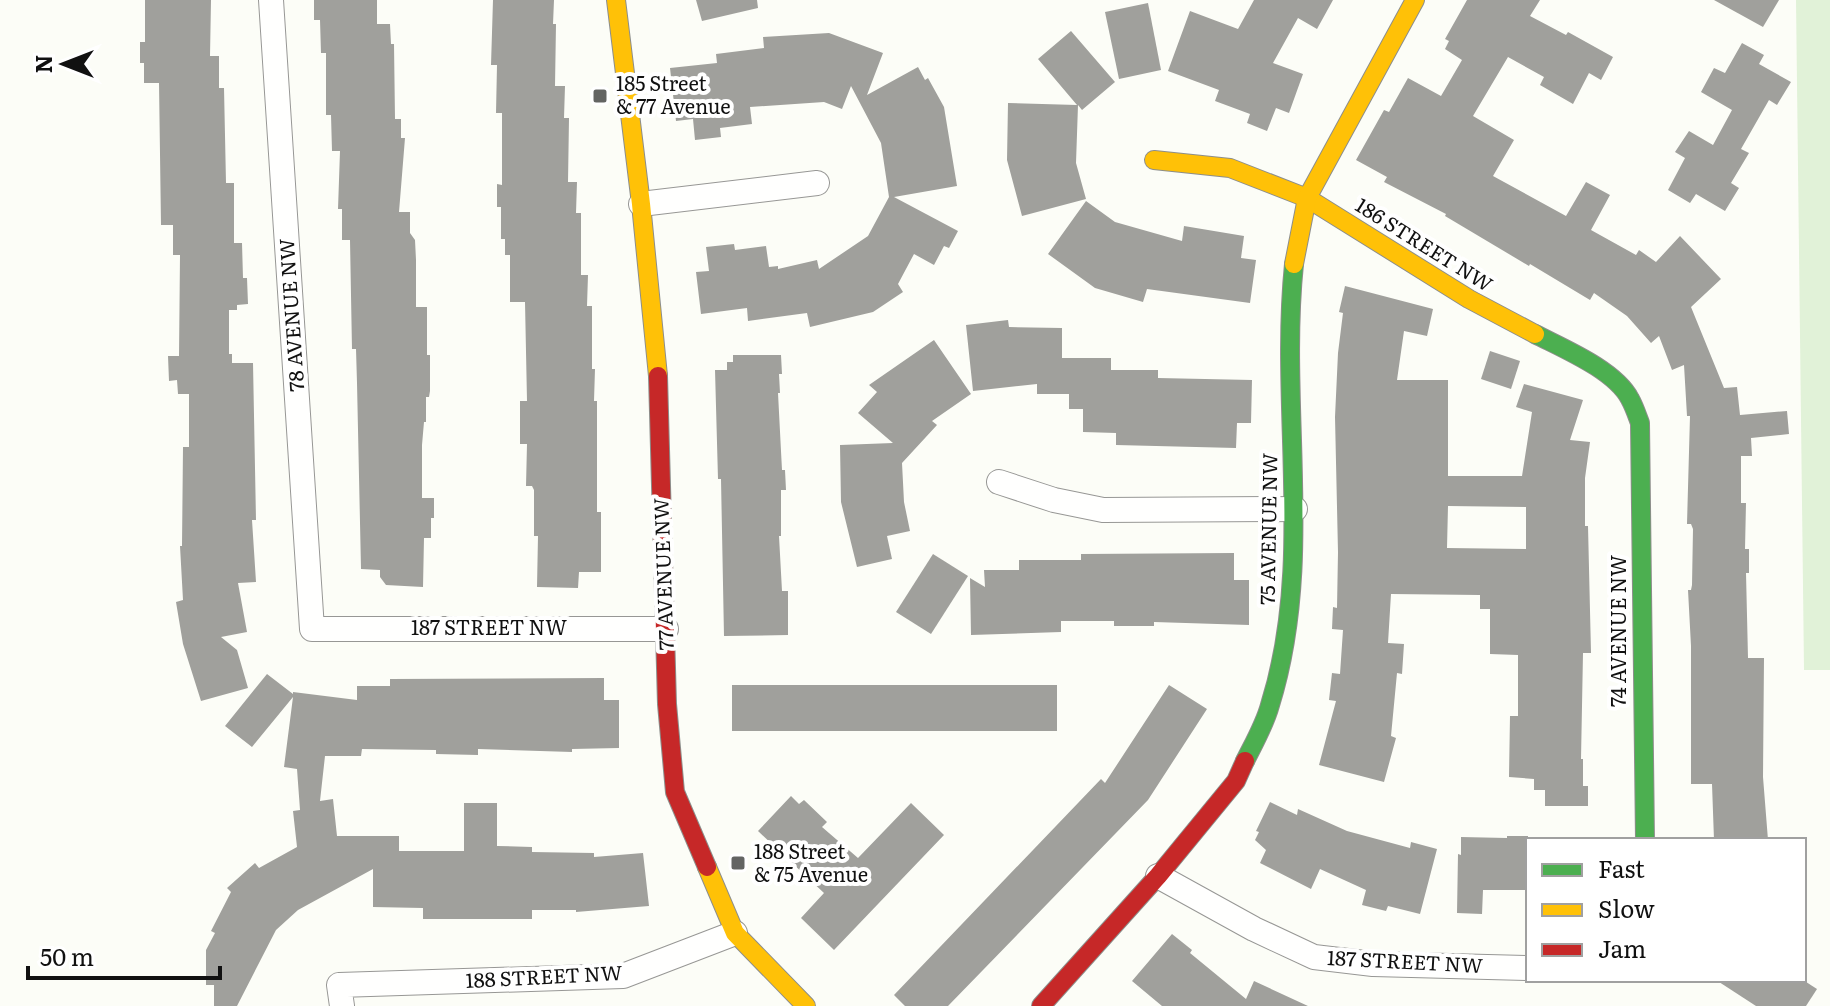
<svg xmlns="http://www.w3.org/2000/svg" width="1830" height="1006" font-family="Literata,serif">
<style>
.green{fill:#e1f2d8}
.building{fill:#a0a09c;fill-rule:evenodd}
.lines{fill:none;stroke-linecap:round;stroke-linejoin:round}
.street-casing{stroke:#979795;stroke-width:26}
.fast-casing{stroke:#8d8e8b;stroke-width:20}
.slow-casing{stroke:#8d8e8b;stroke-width:20}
.jam-casing{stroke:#8d8e8b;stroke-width:20}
.street{stroke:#fffffe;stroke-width:24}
.fast{stroke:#4caf50;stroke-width:18}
.slow{stroke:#ffc107;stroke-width:18}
.jam{stroke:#c62828;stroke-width:18}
.poi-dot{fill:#636462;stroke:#fff;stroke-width:3}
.labels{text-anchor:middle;stroke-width:8;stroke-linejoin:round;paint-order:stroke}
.poi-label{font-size:20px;fill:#111;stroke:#fff;text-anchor:start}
.street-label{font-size:20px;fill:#111;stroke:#fff}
</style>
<rect width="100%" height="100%" fill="#fcfdf7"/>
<!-- green -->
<path class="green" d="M1796,0H1830V670H1804Z"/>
<!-- building -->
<g class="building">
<path d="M145,0H211L210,56H219V88H224L226,183H234V243H242L243,278H247L248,304L237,305V310H229V354H232V363H253L256,520H252L256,582L238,583L247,632L221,637L237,650L248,688L201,701L183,644L176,602L183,600L180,546H182L183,447H189V394H178L177,380L169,381L168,356H179L180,255H173V225H161L159,83H144V63H140V42H145Z"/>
<path d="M314,0H377V24H390L391,44H394L395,119H401V138H405L399,212H410V233L415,240L416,260V307H427V355H430V391L429,397H426V422H424L422,445V498H434V518H431V538H424L423,587L386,585L380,577V570L361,569L357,383L356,349H352L350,240H342V209H338L340,151H332L331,115H326V53H321L320,20H314Z"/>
<path d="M493,0H554L553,24H556L555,86H565L564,118H569L568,182H577L576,213H581V275H588L587,306H592V369H595L594,401H597V512H601V572H579L578,588L537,587L538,536H534V490L532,486H526L527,444H520V401H527L525,302H510V255H505V239H501V207H497V184L502,185V113H496L497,65H491Z"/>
<path d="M696,0H757L758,8L702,21Z"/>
<path d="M1254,0H1333L1317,29L1298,18L1273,63L1303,74L1289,113L1276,108L1267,131L1247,123L1250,114L1215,101L1219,90L1168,71L1190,11L1238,29Z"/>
<path d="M1467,0H1540L1530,16L1566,35L1568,32L1613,57L1601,80L1589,73L1573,104L1540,85L1544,77L1508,57L1473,116L1514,140L1493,176L1566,216L1586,182L1610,195L1591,230L1636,255L1639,250L1656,262L1680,236L1721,279L1691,307L1724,388L1737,387L1740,415L1787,411L1789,434L1751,438L1752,456H1741V503H1746L1745,549H1749V573H1746L1748,658H1764L1763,777L1768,840H1714L1712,784H1691V646L1688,590H1691L1692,585L1693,529L1691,524H1687L1690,416H1687L1684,365L1672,370L1659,336L1651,343L1627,316L1594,293L1590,300L1530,264L1529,266L1445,216L1446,214L1384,182L1387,177L1356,160L1384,110L1389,112L1408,78L1441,96L1462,60L1445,49L1449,41L1445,39Z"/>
<path d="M1714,0H1779L1763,27Z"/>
<path d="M1148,3L1161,70L1119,79L1105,12Z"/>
<path d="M1071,31L1115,82L1082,110L1078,105L1076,163L1086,199L1022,216L1007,160L1008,103L1077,105L1038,59Z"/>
<path d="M829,33L883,53L867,95L918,67L925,80L928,78L944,107L957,186L894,197L958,231L949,248L944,246L934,265L914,254L898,284L903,292L873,312L810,327L807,313L748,321L747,308L701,314L696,272L709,271L706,247L734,244L735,250L766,246L769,267L778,266V269L817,260L819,269L868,236L889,197L881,143L851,86L842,109L824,102L750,107L752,124L720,128L721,137L695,140L693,119L676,121L670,68L717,63L716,54L764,48L763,37Z"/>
<path d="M1742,43L1764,55L1759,64L1791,82L1777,105L1769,100L1741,149L1749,153L1731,183L1739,188L1725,211L1696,194L1690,203L1668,190L1685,158L1675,152L1689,131L1713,145L1732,110L1701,92L1714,68L1725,73Z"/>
<path d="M1086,201L1115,222L1182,241L1184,226L1244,236L1241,258L1256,260L1250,303L1147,289L1143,302L1095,288L1048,254Z"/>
<path d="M1345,286L1433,309L1427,336L1404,331L1397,380H1448V476H1522L1532,412L1516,407L1524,384L1583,400L1570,440L1590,442L1585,478V526H1588L1591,653H1583L1581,759H1583V786H1588V806H1545V790H1534V779L1509,777L1510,716H1518V655L1490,654V609H1480V595L1391,594L1388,643L1404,644L1402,674L1397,673L1391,736L1396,738L1384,782L1319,765L1336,701L1329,700L1332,673L1340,674L1343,630L1332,629L1333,607L1337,608L1338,552L1335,417L1338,353L1343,313L1339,312ZM1448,506L1526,507V549L1447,548Z"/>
<path d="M1008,320L1009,327L1062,328V358H1111V370H1158V378L1252,380L1251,423H1237L1236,448L1116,445V433L1083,432V409H1069V394H1037V384L973,391L966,325Z"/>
<path d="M934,340L971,394L932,421L937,425L902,463L904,502L910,531L887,536L892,559L857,567L841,502L840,445L893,443L858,413L877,392L869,385Z"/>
<path d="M1490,351L1520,361L1511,389L1481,379Z"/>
<path d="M733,355H781L782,374H779L780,393H778L781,451L782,470H785L786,490H781V536H779L782,591H788V635L724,636L721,479H718L715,370H727V362H733Z"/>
<path d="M1234,553V580H1249V625L1154,622V626H1114V621H1061V632L971,635L970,578L985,587L984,570H1019V560H1081V554Z"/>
<path d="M933,554L968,576L931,634L896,612Z"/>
<path d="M267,674L293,694V692L357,700V686H390V679L604,678V700H619V748L572,749V752L478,749V755L436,754V750L362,749L361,756H325L320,801L333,799L337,836H399V851H464V803H497V846L532,847V852L594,853V857L643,853L649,906L576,912V910H532V919H423V908L373,907V869L298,910L276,930L237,1006H214V985H206V950L215,933L211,931L231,892L227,888L255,863L259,868L297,847L293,811L300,810L297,769L284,767L293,697L252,747L225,726Z"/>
<rect x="732" y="685" width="325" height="46"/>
<path d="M1169,685L1207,709L1148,800L948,1006H905L894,995L1101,779L1105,783Z"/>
<path d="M791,796L799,804L804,800L827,822L822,827L858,858L911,803L944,835L834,950L801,918L824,893L758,831Z"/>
<path d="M1270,802L1297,815L1298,809L1347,831L1410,848L1411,842L1437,849L1420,914L1388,906L1386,911L1362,905L1366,890L1320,869L1311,889L1260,863L1266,850L1255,840L1259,832L1256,831Z"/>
<path d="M1507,836H1528V890H1483L1482,914L1457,913L1458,854L1461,855V837L1507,838Z"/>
<path d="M1172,934L1192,950L1190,953L1246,999L1254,981L1308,1006H1162L1132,981Z"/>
<path d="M1716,980H1803L1817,989L1806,1006H1756Z"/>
</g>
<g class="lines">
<defs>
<g id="street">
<path d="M271,0L312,629H666"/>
<path d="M641,204L817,183"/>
<path d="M999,482L1054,500L1103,510L1295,509"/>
<path d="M1158,876L1254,929L1314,957L1373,964L1528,968"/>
<path d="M342,1006L339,985L623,976L735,933"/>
</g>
<g id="fast">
<path d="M1535,334C1564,349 1615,370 1630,399C1634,406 1637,415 1640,423L1645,840"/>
<path d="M1245,761C1254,743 1265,724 1270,705C1315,561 1279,411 1294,264"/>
</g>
<g id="slow">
<path d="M616,0L641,204L658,376"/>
<path d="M1154,160L1230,168L1307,198L1469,299L1535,334"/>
<path d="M1294,264L1307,198L1415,0"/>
<path d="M707,867L735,933L806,1006"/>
</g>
<g id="jam">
<path d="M658,376L667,704L675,792L707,867"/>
<path d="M1041,1006L1158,876L1236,781L1245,761"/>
</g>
</defs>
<!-- street casing -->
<use href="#street" class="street-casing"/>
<!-- fast casing -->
<use href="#fast" class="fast-casing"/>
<!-- slow casing -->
<use href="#slow" class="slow-casing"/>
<!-- jam casing -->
<use href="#jam" class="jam-casing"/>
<!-- street -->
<use href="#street" class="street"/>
<!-- fast -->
<use href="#fast" class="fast"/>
<!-- slow -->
<use href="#slow" class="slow"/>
<!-- jam -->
<use href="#jam" class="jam"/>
</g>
<!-- markers -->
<g class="poi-dot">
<rect x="592" y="88" width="16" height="16" rx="4"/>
<rect x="730" y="855" width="16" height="16" rx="4"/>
</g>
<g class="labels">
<!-- poi labels -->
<g class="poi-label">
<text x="616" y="91">185 Street<tspan x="616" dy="23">&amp; 77 Avenue</tspan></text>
<text x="754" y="859">188 Street<tspan x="754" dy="23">&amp; 75 Avenue</tspan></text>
</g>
<!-- street labels -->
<g class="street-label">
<text transform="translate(1424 245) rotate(32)" y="7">186 STREET NW</text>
<text transform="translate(292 315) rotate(-94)" y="7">78 AVENUE NW</text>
<text transform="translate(1269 529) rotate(-89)" y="7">75 AVENUE NW</text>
<text transform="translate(664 574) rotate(-92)" y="7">77 AVENUE NW</text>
<text x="489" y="635">187 STREET NW</text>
<text transform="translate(1619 631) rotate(-90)" y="7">74 AVENUE NW</text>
<text transform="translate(1405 962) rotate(3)" y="7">187 STREET NW</text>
<text transform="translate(544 977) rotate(-3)" y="7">188 STREET NW</text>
</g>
</g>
<!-- legend -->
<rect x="1526" y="838" width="280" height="144" fill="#ffffff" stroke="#a0a0a0" stroke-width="2"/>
<rect x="1542" y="864" width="40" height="12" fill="#4caf50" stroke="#a0a0a0" stroke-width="2"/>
<text x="1598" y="878" font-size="24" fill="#111111">Fast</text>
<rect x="1542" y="904" width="40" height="12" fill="#ffc107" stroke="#a0a0a0" stroke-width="2"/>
<text x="1598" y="918" font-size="24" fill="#111111">Slow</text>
<rect x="1542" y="944" width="40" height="12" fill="#c62828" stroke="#a0a0a0" stroke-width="2"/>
<text x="1598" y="958" font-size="24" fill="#111111">Jam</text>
<!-- north arrow -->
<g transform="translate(64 64) rotate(270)" stroke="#ffffff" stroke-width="6" paint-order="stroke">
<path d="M0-6L14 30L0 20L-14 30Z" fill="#111111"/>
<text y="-12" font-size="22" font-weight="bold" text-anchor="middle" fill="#111111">N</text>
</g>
<!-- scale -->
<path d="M28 966v12h192v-12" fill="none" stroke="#111111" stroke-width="4"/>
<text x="40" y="966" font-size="24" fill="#111111" stroke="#ffffff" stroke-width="6" paint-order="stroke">50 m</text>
</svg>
